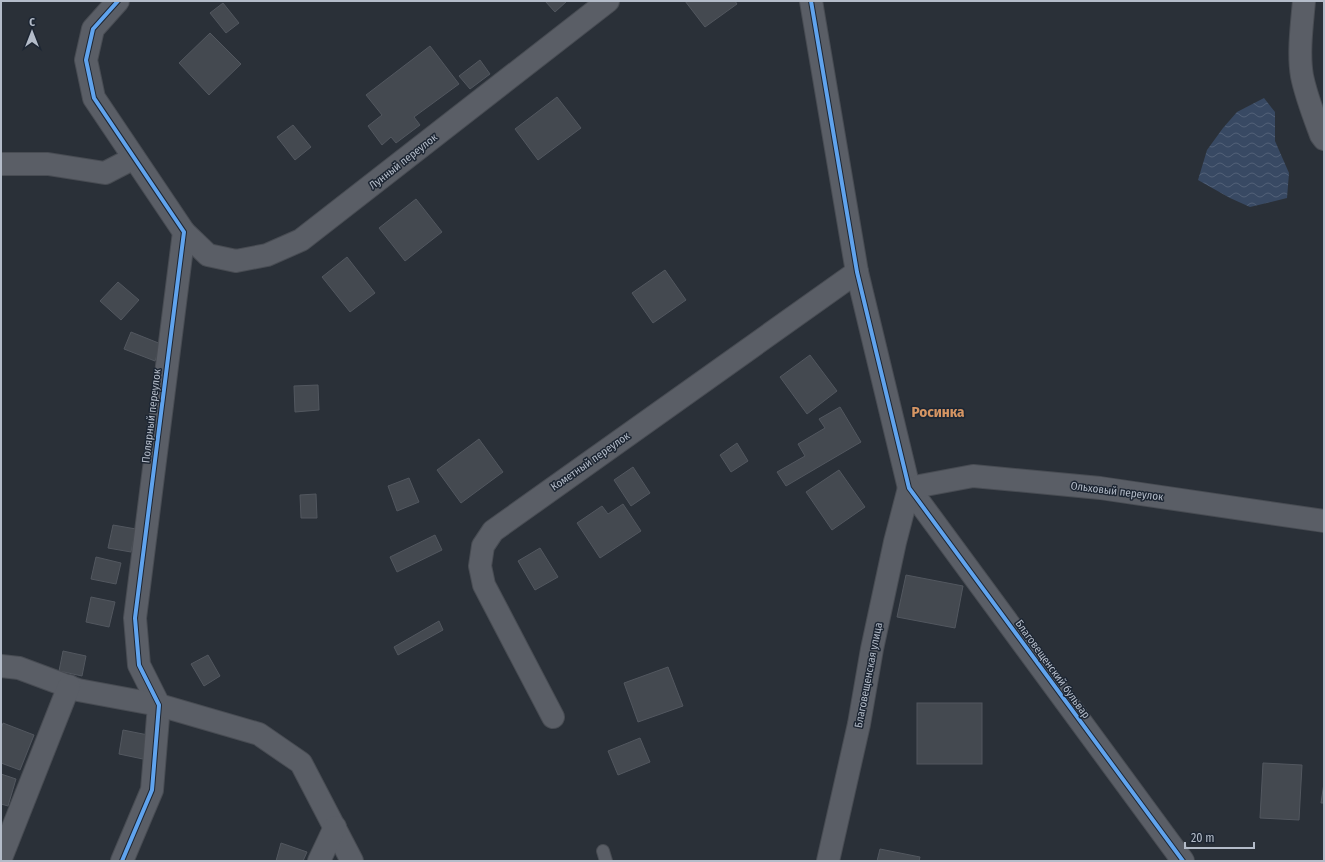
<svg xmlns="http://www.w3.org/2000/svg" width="1325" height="862" font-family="'Fira Sans Condensed',sans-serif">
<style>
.water{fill:url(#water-waves)}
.building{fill:#444950;stroke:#52575f}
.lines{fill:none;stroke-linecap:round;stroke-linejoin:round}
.service-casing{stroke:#484c53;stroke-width:14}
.minor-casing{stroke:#484c53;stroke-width:24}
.service{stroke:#5a5e66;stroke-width:12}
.minor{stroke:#5a5e66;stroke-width:22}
.cycleway-casing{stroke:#1d2633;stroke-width:6}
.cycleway{stroke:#60a3ed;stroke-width:4}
.labels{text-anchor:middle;stroke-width:3;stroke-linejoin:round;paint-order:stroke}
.street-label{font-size:11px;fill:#b4bcc9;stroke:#1d2633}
.district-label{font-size:15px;font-weight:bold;fill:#d59563;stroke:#1d2633}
</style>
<defs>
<pattern id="water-waves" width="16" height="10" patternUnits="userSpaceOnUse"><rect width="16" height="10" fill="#384963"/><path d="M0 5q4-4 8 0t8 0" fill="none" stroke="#526178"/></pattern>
</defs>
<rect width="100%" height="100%" fill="#2a3038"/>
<!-- water -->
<path class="water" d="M1264,98L1275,112V141L1289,173L1287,198L1250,207L1230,198L1198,180L1207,150L1223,128L1237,112Z"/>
<!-- building -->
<g class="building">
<path d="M545,1H567L555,12Z"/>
<path d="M685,1H735L737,4L705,27Z"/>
<path d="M223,3L239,23L226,33L210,13Z"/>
<path d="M210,33L241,64L209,95L179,63Z"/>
<path d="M430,46L459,84L414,117L420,125L396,143L391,137L382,145L368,126L382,115L366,95Z"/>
<path d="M480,60L490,74L470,89L459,76Z"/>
<path d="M557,97L581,128L538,160L515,129Z"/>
<path d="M293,125L311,147L295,160L277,137Z"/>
<path d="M416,199L442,232L405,261L379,228Z"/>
<path d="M347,257L375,293L350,312L322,277Z"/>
<path d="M665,270L686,300L653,323L632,293Z"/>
<path d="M118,282L139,300L121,320L100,301Z"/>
<path d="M131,332L161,344L155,361L124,349Z"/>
<path d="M810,355L837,391L807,414L780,377Z"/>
<path d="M318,385L319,410L295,412L294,386Z"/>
<path d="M840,407L861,442L786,486L777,472L805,456L798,444L825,428L819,419Z"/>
<path d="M479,439L503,472L461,503L437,470Z"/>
<path d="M737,443L748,461L731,472L720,455Z"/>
<path d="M633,467L650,493L631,506L614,480Z"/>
<path d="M839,470L865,507L832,530L806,492Z"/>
<path d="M409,478L419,502L397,511L388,486Z"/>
<path d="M316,494L317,518H301L300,495Z"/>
<path d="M623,504L641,531L600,558L577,523L602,506L608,514Z"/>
<path d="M113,525L136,529L131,552L108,548Z"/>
<path d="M435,535L442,550L397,572L390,557Z"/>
<path d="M540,548L558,577L535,590L518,561Z"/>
<path d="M96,557L121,563L116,584L91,579Z"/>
<path d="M906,575L963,586L955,628L897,617Z"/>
<path d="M91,597L115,602L109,627L86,622Z"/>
<path d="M439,621L443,630L398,655L394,647Z"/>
<path d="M63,651L86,656L82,676L59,671Z"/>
<path d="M208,655L220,676L204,686L191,664Z"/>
<path d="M668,667L683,706L638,722L624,683Z"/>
<rect x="917" y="703" width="65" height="61"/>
<path d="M3,723L34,735L20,770L1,763V729Z"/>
<path d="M123,730L148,735L143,759L119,754Z"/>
<path d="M640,738L650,762L618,775L608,751Z"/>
<path d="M1263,763L1302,765L1299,820L1260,818Z"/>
<path d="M1,774L16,779L8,806L1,804Z"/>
<path d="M1324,783V803H1321Z"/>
<path d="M281,843L307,852L303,861H276Z"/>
<path d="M880,849L920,857L919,861H877Z"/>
</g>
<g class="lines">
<defs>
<path id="service" d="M603,851L606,861"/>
<g id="minor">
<path d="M118,1L93,29L86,60L94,98L184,232L135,618L139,665L159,705L152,790L122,861"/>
<path d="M811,1L857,272L909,488L1183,861"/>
<path d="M1304,1C1302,24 1298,53 1302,76C1306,96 1314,116 1321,135L1324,139"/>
<path d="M1,164H48L105,173L134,158"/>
<path d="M184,232L208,255L236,261L267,255L301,240L608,1"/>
<path d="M909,488L973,476L1100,488L1324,521"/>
<path d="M1,666L19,668L78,690L159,705L259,734L301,763L352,861"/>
<path d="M553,717L484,585L480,566L483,546L493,531L857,272"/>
<path d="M1,858L69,686"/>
<path d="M319,861L335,827"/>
<path d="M828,861L859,724L872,649L895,542L909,488"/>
</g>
</defs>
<!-- service casing -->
<use href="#service" class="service-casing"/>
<!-- minor casing -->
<use href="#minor" class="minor-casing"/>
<!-- service -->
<use href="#service" class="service"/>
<!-- minor -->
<use href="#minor" class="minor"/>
<defs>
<g id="cycleway">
<path d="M118,1L93,29L86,60L94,98L184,232L135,618L139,665L159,705L152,790L122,861"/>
<path d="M811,1L857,272L909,488L1183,861"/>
</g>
</defs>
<!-- cycleway casing -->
<use href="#cycleway" class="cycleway-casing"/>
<!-- cycleway -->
<use href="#cycleway" class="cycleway"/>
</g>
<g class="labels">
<!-- street labels -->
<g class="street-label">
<text transform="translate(403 161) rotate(-38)" y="4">Лунный переулок</text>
<text transform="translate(151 416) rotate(-83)" y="4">Полярный переулок</text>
<text transform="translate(590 461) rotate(-35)" y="4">Кометный переулок</text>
<text transform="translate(1117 491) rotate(7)" y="4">Ольховый переулок</text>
<text transform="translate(1053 669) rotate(54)" y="4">Благовещенский бульвар</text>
<text transform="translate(868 675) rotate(-79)" y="4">Благовещенская улица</text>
</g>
<!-- district labels -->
<g class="district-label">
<text x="938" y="417">Росинка</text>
</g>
</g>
<!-- border -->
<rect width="1325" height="862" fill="none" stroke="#b4bcc9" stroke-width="4"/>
<!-- north arrow -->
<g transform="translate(32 32)" stroke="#1d2633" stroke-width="3" paint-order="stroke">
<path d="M0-3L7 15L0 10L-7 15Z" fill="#b4bcc9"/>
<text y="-6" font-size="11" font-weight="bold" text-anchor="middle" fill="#b4bcc9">С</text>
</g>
<!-- scale -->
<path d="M1185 842v6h69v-6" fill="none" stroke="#b4bcc9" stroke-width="2"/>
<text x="1191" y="842" font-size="12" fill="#b4bcc9" stroke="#1d2633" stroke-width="3" paint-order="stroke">20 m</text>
</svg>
